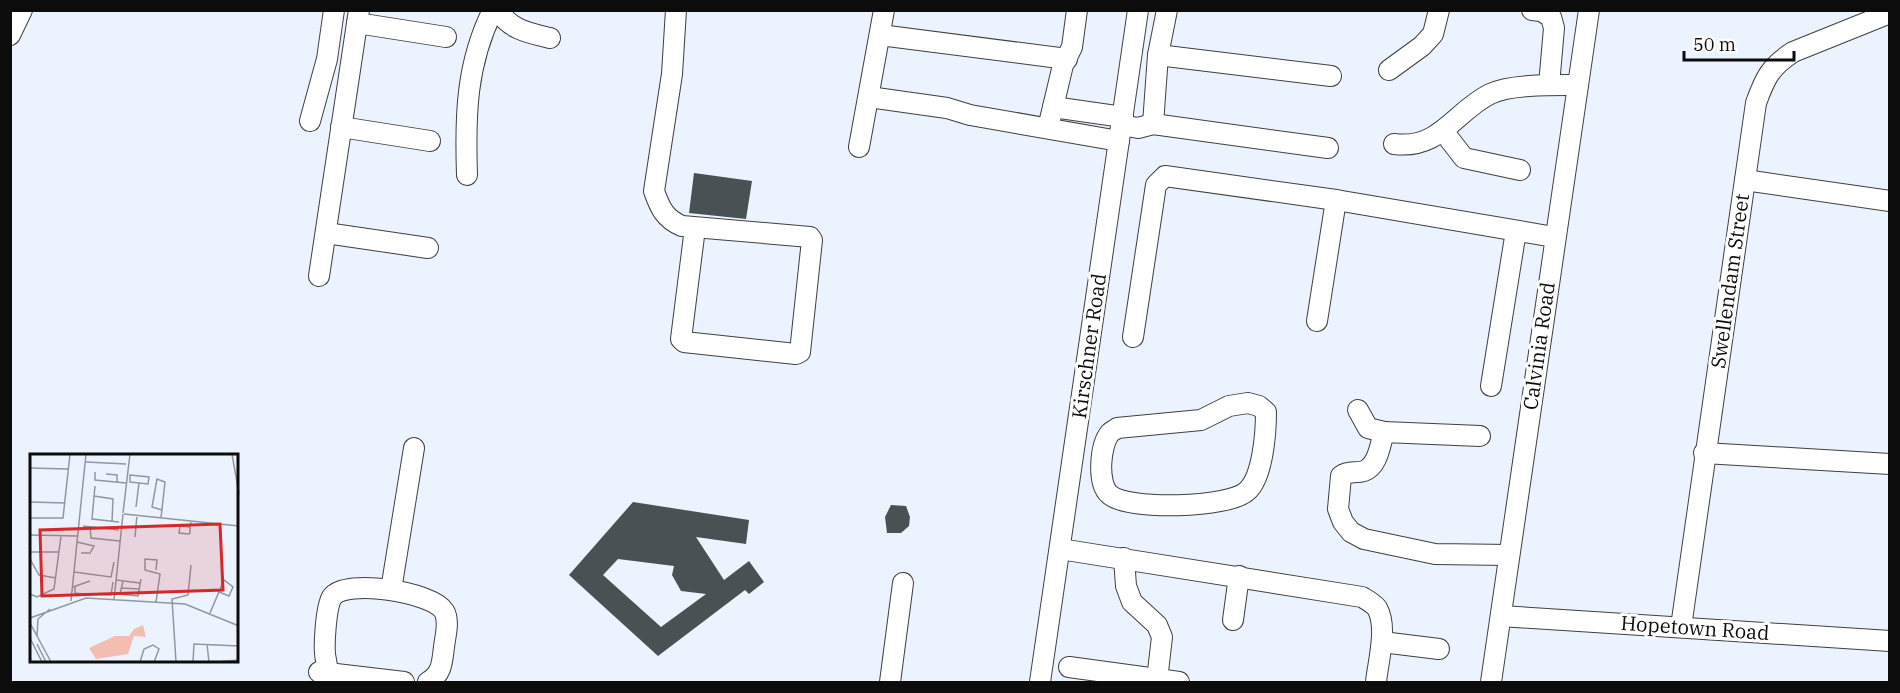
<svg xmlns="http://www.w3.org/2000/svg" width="1900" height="693" font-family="'IBM Plex Serif',serif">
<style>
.building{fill:#485254;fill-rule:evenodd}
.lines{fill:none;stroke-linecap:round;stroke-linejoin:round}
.minor-casing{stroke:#3f3f3f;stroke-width:22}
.minor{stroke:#fff;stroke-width:20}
.labels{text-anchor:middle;stroke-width:6;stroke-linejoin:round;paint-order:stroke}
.street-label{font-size:20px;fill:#0c0c0c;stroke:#fff}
.inset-road{fill:none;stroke:#92979e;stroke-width:1.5}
.view{fill:#d62828;fill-opacity:0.15;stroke:#d62828;stroke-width:3}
.inset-edge{fill:none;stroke:#0c0c0c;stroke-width:3}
</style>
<rect width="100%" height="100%" fill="#ebf3ff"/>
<!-- building -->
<g class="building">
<path d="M694,173L752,181L746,219L689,213Z"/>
<path d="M633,502L749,520L746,544L696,537L724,580L749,561L764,582L749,594L745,590L658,656L569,575ZM618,559L674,566L672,575L681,591L706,594L661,627L603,575Z"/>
<path d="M891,505L906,506L910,517L909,526L901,533H887L885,517Z"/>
</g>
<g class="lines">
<defs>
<g id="minor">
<path d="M498,10C510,30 529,33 550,38"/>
<path d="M676,10L672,74L654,191C660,208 665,219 682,226L810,237L812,240L800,352L796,354L684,342L681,339L695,228"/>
<path d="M1532,10L1541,11L1551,17L1554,28L1549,85"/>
<path d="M357,23L446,37"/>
<path d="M10,35L22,10"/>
<path d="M880,35L1067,59"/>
<path d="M1158,55L1331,76"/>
<path d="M1389,70L1422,46L1433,34L1439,10"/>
<path d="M869,97L947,108L970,115L1119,141"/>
<path d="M1053,107L1123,117"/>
<path d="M310,121L327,59L334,10"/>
<path d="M1153,124L1158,55L1167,10"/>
<path d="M1121,125L1138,128L1153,124L1328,148"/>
<path d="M341,127L430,141"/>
<path d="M1048,128L1063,65L1072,47L1077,10"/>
<path d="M1443,131L1464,158L1520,170"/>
<path d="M1394,144C1440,150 1454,112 1490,94C1511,84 1554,85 1578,85"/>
<path d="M859,147L884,10"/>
<path d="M467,175C465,116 466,64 493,10"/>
<path d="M1745,180L1890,201"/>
<path d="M326,233L428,248"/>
<path d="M319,276L359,10"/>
<path d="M1317,321L1336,200"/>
<path d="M1133,337L1156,185L1165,176L1336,200L1554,237"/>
<path d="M1491,386L1516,231"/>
<path d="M1248,403L1259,406L1266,412C1266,432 1263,477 1247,491C1230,508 1126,511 1109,494C1097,483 1100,445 1110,433C1112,431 1115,430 1117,428L1201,420L1229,406Z"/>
<path d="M1358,410L1368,428L1384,432"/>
<path d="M1480,436L1384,432C1380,445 1378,466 1364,471C1355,474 1349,470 1341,476L1338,509L1343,522L1351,532L1364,539L1435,554L1509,555"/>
<path d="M1704,453L1890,464"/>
<path d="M1060,549L1362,597C1367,600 1373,603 1377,608C1388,627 1378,662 1376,682"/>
<path d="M1124,558L1126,586L1132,602L1157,625L1162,637L1157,680"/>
<path d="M391,590L414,448"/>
<path d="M1501,616L1890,641"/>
<path d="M1233,620L1239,576"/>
<path d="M1681,627L1756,103C1765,78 1770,67 1793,52L1890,13"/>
<path d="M1382,642L1439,649"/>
<path d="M1069,667L1179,682"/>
<path d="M319,672L404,682"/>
<path d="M329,682C330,674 327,669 326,660C323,648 326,607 332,597C346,578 432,592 444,611C450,621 445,637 444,647C442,663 442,674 428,682"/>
<path d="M890,682L903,583"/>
<path d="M1040,682L1138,10"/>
<path d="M1491,682L1589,10"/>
</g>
</defs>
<!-- minor casing -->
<use href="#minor" class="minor-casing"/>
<!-- minor -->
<use href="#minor" class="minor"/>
</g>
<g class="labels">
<!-- street labels -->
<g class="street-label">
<text transform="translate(1730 281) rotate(-82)" y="7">Swellendam Street</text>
<text transform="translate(1089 346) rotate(-82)" y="7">Kirschner Road</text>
<text transform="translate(1539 346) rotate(-82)" y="7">Calvinia Road</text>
<text transform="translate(1695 628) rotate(4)" y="7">Hopetown Road</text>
</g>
</g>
<!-- overview -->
<g transform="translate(30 454)">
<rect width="208" height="208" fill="#ebf3ff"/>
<path d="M113,171L116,183L104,182L98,200L66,205L59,194L85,182H99L104,175Z" fill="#f4bdb1"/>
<path class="inset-road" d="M202,0L209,40M56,8L96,10M0,14L38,15M65,18V26L96,29M76,20L87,21V28M100,21L119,23L118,30L100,28ZM65,32L62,65L89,68M64,42L83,45L82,68M0,48L35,49M106,53L109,29M93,59L100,0M94,60L209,72M131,63L132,56V55L135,28L127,25L122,53L132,56M0,64H33L40,0M53,72L89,76M60,73L61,84L90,87M160,73L150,72L149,79L159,80L160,79V73L161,67M0,81L48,82M105,83L107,61M47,88L64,92L60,99H51M0,98H29M0,105L9,121L26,124M126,116L127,106L115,105V116L130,120L126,148M44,118L81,123L84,108M86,126L110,129M93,127L90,140L108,142L111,125M43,133L60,127M45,133V139L60,141M91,134L109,135M0,140L7,143L24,135L31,82M65,140L81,141L83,128M84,146L93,60M41,147L56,0M180,159L194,126L203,133L199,142L189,138M0,164L56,144L155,150L209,172M0,169L21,208M7,182L8,165L20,155M0,184L12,208M7,190L16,208M177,190L179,208M110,208L114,195L123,191L129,195L124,208M146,208L142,145L158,141L161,111M163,208L164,190L209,192M186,208L209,206"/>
<path class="view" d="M190,70L193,136L12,142L10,76Z"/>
<rect width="208" height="208" class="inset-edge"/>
</g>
<!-- border -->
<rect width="1900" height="693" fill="none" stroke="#0c0c0c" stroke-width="24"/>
<!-- scale -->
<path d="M1684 51v9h110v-9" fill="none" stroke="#0c0c0c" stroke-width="3"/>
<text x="1693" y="51" font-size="18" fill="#0c0c0c" stroke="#ffffff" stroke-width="4.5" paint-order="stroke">50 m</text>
</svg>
